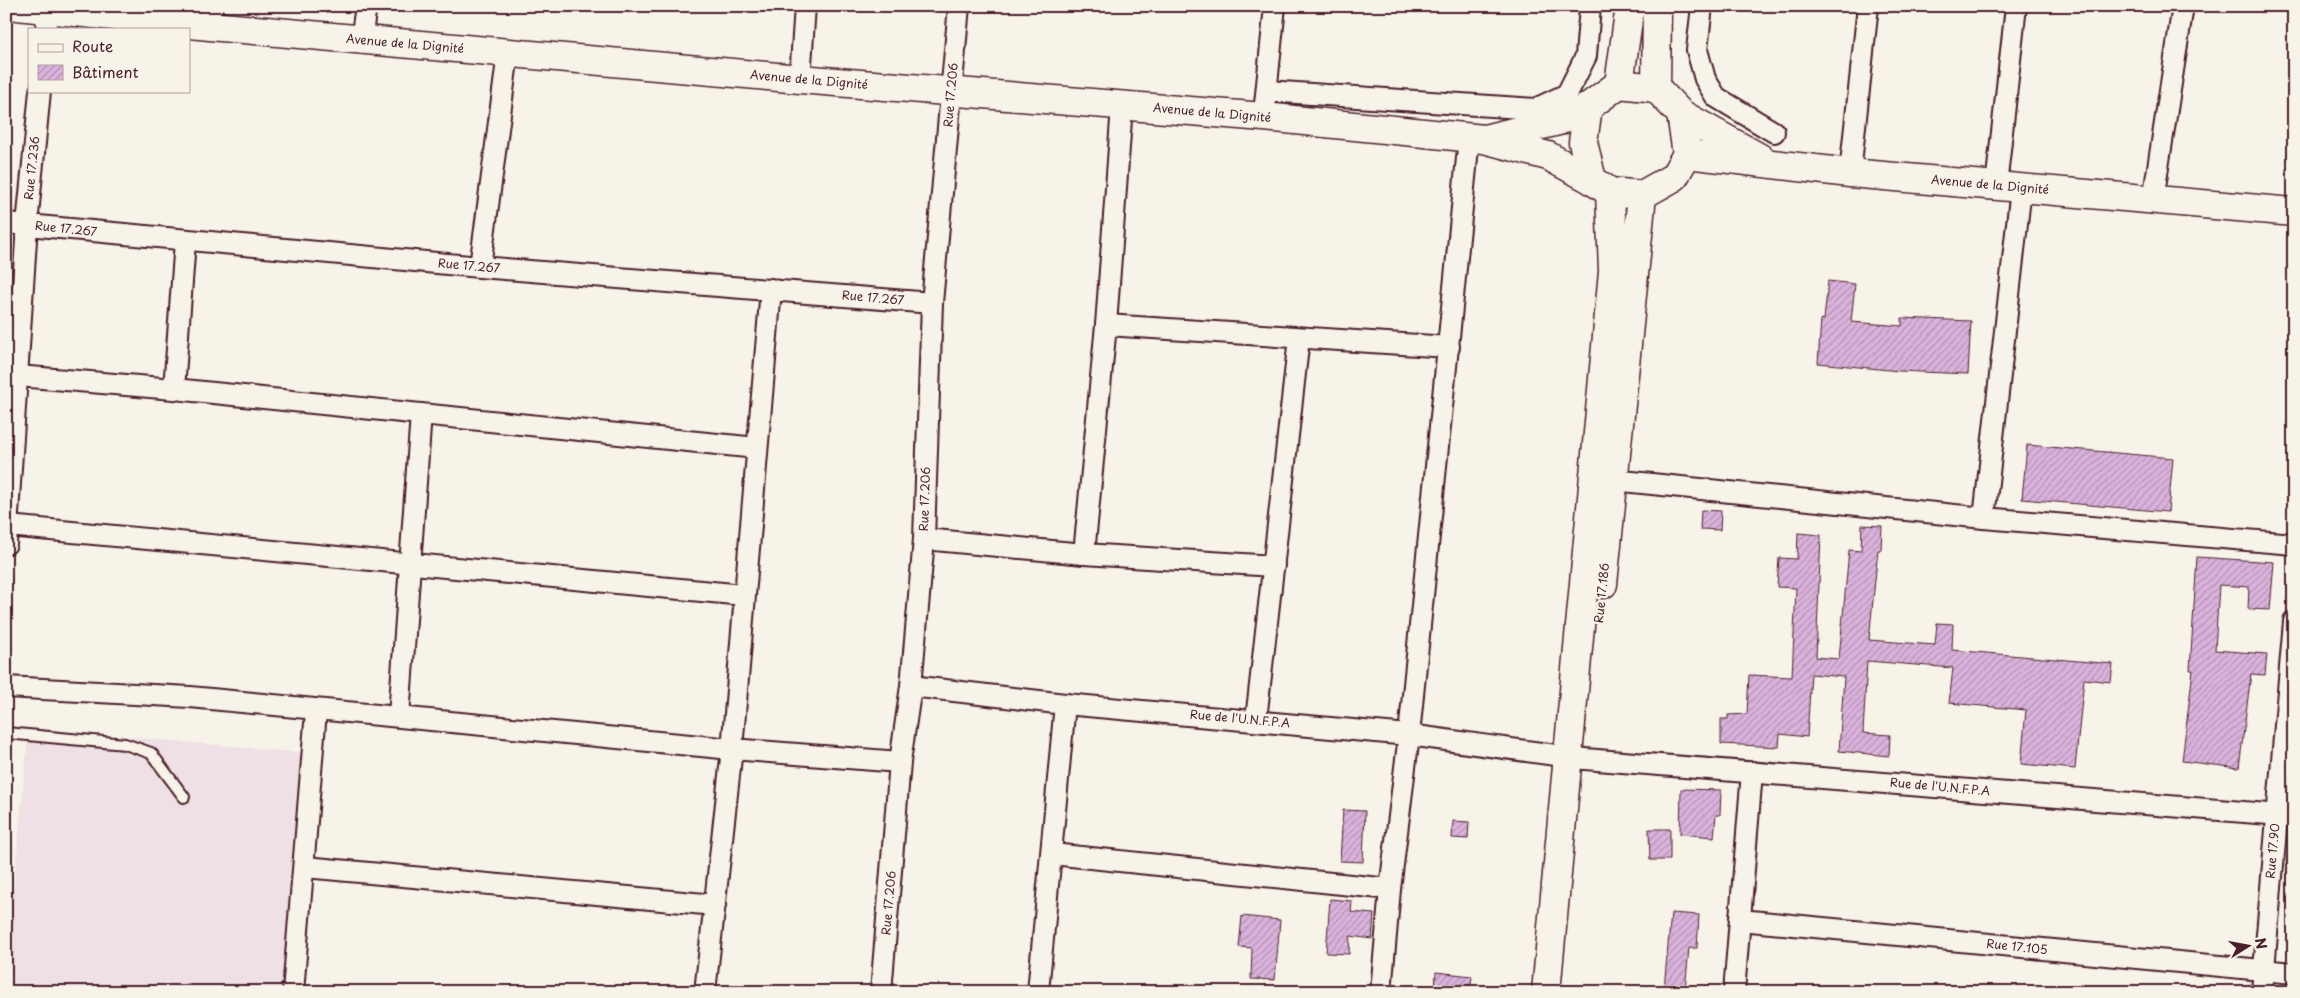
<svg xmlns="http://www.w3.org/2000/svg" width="2300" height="998" font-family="'Playpen Sans',sans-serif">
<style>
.built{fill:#eee0e4}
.building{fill:url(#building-hatch);stroke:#4a1f2b}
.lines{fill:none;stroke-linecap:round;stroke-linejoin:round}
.lane-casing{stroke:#4a1f2b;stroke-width:14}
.street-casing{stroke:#4a1f2b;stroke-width:24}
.secondary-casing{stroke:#4a1f2b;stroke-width:31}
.lane{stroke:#f7f3e8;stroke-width:10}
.street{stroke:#f7f3e8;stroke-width:20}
.secondary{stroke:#f7f3e8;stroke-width:28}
.labels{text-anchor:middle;stroke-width:4.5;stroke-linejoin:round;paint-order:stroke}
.street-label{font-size:12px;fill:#4a1f2b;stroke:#f7f3e8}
</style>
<defs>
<pattern id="building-hatch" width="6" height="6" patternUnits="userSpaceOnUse" patternTransform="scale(1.25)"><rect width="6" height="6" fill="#dab3dc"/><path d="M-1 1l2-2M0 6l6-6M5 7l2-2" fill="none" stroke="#b391b3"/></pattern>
</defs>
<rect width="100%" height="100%" fill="#f7f3e8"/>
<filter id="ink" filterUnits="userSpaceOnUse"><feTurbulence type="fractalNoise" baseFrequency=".02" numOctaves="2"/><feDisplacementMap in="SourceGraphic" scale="10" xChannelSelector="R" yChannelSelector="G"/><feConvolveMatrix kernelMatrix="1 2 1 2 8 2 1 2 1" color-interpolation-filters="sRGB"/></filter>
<g filter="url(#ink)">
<!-- built -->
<path class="built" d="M29,728L303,753L281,992H6V966Z"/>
<!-- building -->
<g class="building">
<path d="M1828,281L1855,284L1851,322L1902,326V318L1971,321L1968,374L1899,371L1818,363L1821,319L1824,320Z"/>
<path d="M2027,445L2173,458L2168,512L2022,499Z"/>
<path d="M1701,510L1721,511L1720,530L1700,529Z"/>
<path d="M1862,525L1882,526L1881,550H1878L1869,640L1935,645L1937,623L1953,624L1952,650L2113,664L2111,682L2084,679L2075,769L2021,764L2026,710L1949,703L1953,668L1867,661L1863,733L1890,735L1889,756L1839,751L1844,677L1811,674L1807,737L1780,734L1779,747L1721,744V719H1728V715L1747,714L1749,675L1792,677L1796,588L1777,587L1779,558L1797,559L1798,533L1821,535L1816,657L1839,659L1849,550L1861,551Z"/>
<path d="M2197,557L2274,562L2270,610L2248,609L2249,587L2219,585L2215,650L2267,654L2265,675L2251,674L2239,768L2182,761L2193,670H2190Z"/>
<path d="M1681,789L1721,790L1720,815H1716L1714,837L1680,834Z"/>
<path d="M1343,810L1365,811L1363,862L1340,861Z"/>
<path d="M1453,821L1469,822L1468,839L1452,838Z"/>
<path d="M1649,829H1670V860H1650Z"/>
<path d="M1330,899L1352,901L1351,912L1374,914L1372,939L1350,936L1349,954L1326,953Z"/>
<path d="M1671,913L1699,915L1697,948H1689L1685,990L1664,988Z"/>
<path d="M1242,916L1280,920L1275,980L1251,979L1252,948L1239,947Z"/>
<path d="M1436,972L1472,976L1470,992H1435Z"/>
</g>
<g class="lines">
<defs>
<path id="lane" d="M6,733L125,744L151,753L184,797"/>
<g id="street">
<path d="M1702,6L1697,50L1705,79L1716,97L1774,132"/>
<path d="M210,26L212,6"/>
<path d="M46,29L48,6"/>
<path d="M361,40L366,6"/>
<path d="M800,79L805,6"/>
<path d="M1267,91L1535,109L1567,94L1586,56L1590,6"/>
<path d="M1265,104L1275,6"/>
<path d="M1850,173L1868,6"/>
<path d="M1996,186L2016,6"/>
<path d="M2153,200L2183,6"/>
<path d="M6,223L480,267L932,303"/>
<path d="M480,267L508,53"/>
<path d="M1106,325L1449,347"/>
<path d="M6,375L174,389L757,448"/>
<path d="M174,389L185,241"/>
<path d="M1613,480L1984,518L2294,544"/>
<path d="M1984,518L2021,188"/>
<path d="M8,526L744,595"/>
<path d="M924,539L1084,554L1274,566"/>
<path d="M6,544L27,225L40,91"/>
<path d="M1084,554L1106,325L1122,106"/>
<path d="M911,686L1065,704L1409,735L1585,759L2294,816"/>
<path d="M6,687L190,697L732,749L900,762"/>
<path d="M399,716L421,414"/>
<path d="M1256,720L1299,338"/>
<path d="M1052,854L1390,889"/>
<path d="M305,867L715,905"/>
<path d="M1740,920L2294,973"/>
<path d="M293,992L316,711"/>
<path d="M705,992L732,749L771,289"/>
<path d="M881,992L900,762L911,686L924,539L932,303L959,6"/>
<path d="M1038,992L1065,704"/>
<path d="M1381,992L1390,889L1409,735L1469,138"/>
<path d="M1734,992L1752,772"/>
<path d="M2262,992L2294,621"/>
</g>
<g id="secondary">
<path d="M17,6L210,26L800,79L1264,117L1484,139L1548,156L1592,180"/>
<path d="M1619,84L1656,88L1681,114L1687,154L1674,177L1642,195L1610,192L1592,180L1583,142L1588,107Z"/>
<path d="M1619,84L1630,6"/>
<path d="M1656,88L1657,6"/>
<path d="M1681,114L1760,158"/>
<path d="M1488,138L1559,121L1588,107"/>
<path d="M1687,154L1850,173L2294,212"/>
<path d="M1603,584L1642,195"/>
<path d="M1546,992L1613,271L1610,192"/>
</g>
</defs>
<!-- lane casing -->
<use href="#lane" class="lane-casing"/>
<!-- street casing -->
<use href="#street" class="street-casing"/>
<!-- secondary casing -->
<use href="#secondary" class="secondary-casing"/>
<!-- lane -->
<use href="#lane" class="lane"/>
<!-- street -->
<use href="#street" class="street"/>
<!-- secondary -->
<use href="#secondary" class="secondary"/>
</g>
</g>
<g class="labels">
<!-- street labels -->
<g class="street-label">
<text transform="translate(405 44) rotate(5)" y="4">Avenue de la Dignité</text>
<text transform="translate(809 80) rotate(5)" y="4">Avenue de la Dignité</text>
<text transform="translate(951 95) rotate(-85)" y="4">Rue 17.206</text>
<text transform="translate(1212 113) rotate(5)" y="4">Avenue de la Dignité</text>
<text transform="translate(32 168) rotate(-84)" y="4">Rue 17.236</text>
<text transform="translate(1990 185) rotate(5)" y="4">Avenue de la Dignité</text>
<text transform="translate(66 229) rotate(6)" y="4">Rue 17.267</text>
<text transform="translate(469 266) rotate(5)" y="4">Rue 17.267</text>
<text transform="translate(873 298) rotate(5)" y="4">Rue 17.267</text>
<text transform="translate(925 499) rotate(-88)" y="4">Rue 17.206</text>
<text transform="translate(1602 593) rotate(-84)" y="4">Rue 17.186</text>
<text transform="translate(1240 719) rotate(5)" y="4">Rue de l'U.N.F.P.A</text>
<text transform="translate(1940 787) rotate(5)" y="4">Rue de l'U.N.F.P.A</text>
<text transform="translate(2273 851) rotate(-85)" y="4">Rue 17.90</text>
<text transform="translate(889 903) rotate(-85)" y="4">Rue 17.206</text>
<text transform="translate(2017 947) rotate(6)" y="4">Rue 17.105</text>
</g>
</g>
<!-- margin -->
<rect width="2300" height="998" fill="none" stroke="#f7f3e8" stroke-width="25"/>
<rect x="12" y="12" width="2275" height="973" fill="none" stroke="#4a1f2b" stroke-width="2" filter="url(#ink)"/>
<!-- legend -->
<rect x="28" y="28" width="162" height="65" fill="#f7f3e8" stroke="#b29e9c"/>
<rect x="38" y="44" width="25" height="8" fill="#f7f3e8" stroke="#b29e9c"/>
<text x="72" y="52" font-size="15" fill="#4a1f2b">Route</text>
<rect x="38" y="65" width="25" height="15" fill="url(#building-hatch)" stroke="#b29e9c"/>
<text x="72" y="78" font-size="15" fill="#4a1f2b">Bâtiment</text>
<!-- north arrow -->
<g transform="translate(2248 946) rotate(79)" stroke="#f7f3e8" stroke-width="4" paint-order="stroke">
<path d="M0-4L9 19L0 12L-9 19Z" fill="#4a1f2b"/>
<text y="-8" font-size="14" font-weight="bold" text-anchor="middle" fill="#4a1f2b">N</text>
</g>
</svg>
